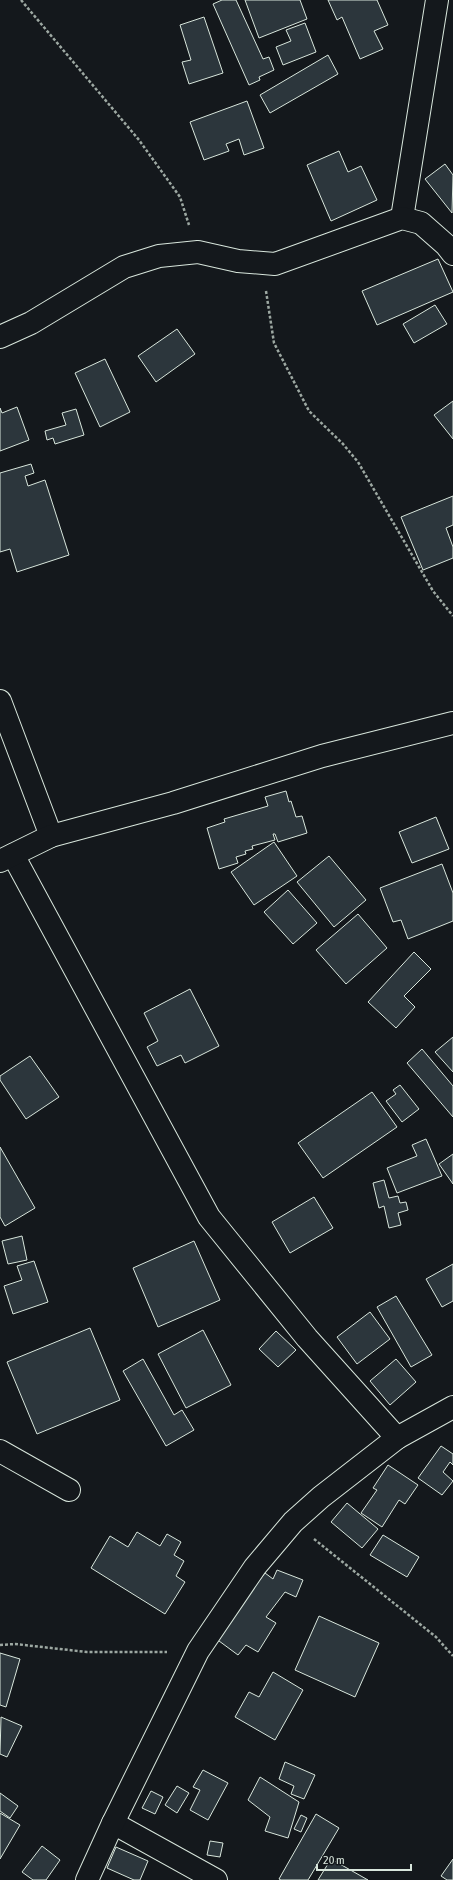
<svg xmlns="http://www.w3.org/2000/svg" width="453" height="1880" font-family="'Asap Condensed',sans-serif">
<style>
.building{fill:#2c363c;stroke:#d8e6dc}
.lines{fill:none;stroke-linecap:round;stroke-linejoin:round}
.minor-casing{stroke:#d8e6dc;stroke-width:24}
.path{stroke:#9da8a2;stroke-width:2.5;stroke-dasharray:3 2;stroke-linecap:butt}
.minor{stroke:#14181c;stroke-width:22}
</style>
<rect width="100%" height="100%" fill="#14181c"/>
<!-- building -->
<g class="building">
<path d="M222,0H236L263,59L269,57L274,70L259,77L260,80L249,85L213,4Z"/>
<path d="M245,0H300L307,19L259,38Z"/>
<path d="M328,0H377L388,25L374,31L383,49L360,59L342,17L337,20Z"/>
<path d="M204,17L223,73L189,84L182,62L191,60L180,25Z"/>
<path d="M305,23L316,52L283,65L276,47L291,41L286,30Z"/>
<path d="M328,55L338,74L270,113L260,95Z"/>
<path d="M247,101L264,148L244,155L239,139L226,144L229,151L204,160L190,122Z"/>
<path d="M339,151L348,172L361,166L377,200L331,221L307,165Z"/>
<path d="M445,164L453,175L452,213L425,179Z"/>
<path d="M438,259L453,292L377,325L362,291Z"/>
<path d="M435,305L447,324L414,343L403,324Z"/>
<path d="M177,329L195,354L156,382L138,356Z"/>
<path d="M105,359L130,412L100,427L75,373Z"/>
<path d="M453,401V439L434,415Z"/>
<path d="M17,407L29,440L0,451V408L2,413Z"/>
<path d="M76,409L84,435L55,444L53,438L47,440L45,431L66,425L62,413Z"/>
<path d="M31,464L34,473L25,476L28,486L45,480L69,555L17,572L10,549L0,552V473Z"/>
<path d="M453,496V525L446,528L453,547V558L423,570L401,517Z"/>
<path d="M286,791L289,802L291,801L296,817L302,816L307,833L278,842L275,834H273L275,840L252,846L253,849L245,851L246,854L236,857L238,863L219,869L207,828L225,822L224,819L268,806L265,797Z"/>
<path d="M436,817L449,849L412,863L399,832Z"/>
<path d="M274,842L297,876L254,905L231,872Z"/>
<path d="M329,856L366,900L334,927L297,882Z"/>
<path d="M442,864L453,893V921L408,939L401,920L393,922L380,888Z"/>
<path d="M288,890L317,923L293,944L264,912Z"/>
<path d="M358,914L387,948L346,984L316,950Z"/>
<path d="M414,952L431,969L404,996L415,1007L396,1028L368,1002Z"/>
<path d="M190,989L219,1046L185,1063L181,1055L157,1066L147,1047L158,1041L144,1013Z"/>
<path d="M453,1037V1072L435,1052Z"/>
<path d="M422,1049L453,1086V1117L407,1063Z"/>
<path d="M30,1056L59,1097L26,1119L0,1080V1076Z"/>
<path d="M400,1085L419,1109L402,1122L386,1101L396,1094L393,1090Z"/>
<path d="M372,1092L397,1127L323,1178L298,1143Z"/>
<path d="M426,1139L442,1176L397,1193L387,1168L417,1156L412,1145Z"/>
<path d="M0,1147L35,1208L5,1226L0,1217Z"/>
<path d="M453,1154V1184L439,1164Z"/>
<path d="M384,1180L389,1198L398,1196L400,1203L406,1202L408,1210L398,1213L401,1225L389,1228L384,1206L379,1208L373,1183Z"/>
<path d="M314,1197L333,1228L290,1253L272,1222Z"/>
<path d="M22,1236L27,1260L8,1264L2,1241Z"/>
<path d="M194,1241L220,1300L158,1327L133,1268Z"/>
<path d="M34,1261L48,1302L13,1314L4,1286L22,1280L17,1266Z"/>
<path d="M453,1264V1301L442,1307L426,1279Z"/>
<path d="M396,1296L432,1355L411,1367L377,1307Z"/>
<path d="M370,1312L390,1339L357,1364L337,1337Z"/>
<path d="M90,1328L120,1400L37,1434L7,1362Z"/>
<path d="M203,1330L231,1385L186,1408L158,1354Z"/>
<path d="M276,1331L296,1350L278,1367L259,1349Z"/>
<path d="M143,1359L174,1415L182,1410L194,1430L166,1446L123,1371Z"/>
<path d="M396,1359L416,1382L390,1405L370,1381Z"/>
<path d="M441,1446L453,1454V1465L450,1462L443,1472L453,1481L442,1495L418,1478Z"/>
<path d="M388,1465L418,1485L405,1504L399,1500L382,1527L361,1513L377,1490L373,1488Z"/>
<path d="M347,1503L378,1529L362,1548L331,1522Z"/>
<path d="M137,1532L160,1546L167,1534L181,1542L174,1555L184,1561L176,1576L185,1582L165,1614L91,1568L110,1536L128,1547Z"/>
<path d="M383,1535L419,1557L407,1577L370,1555Z"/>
<path d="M277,1570L303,1580L296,1597L285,1592L266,1617L276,1623L258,1652L246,1645L238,1655L215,1638L265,1573L273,1579Z"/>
<path d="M319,1616L379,1643L355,1697L295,1670Z"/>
<path d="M0,1653L20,1659L6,1707L0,1705Z"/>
<path d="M273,1672L303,1690L275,1740L235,1717L249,1692L259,1697Z"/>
<path d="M1,1717L22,1726L7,1757L0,1754Z"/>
<path d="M285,1762L315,1775L304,1799L291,1794L294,1786L279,1779Z"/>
<path d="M203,1770L228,1783L208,1820L190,1810L200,1790L193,1787Z"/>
<path d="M260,1777L299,1802L288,1838L265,1831L270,1817L248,1800Z"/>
<path d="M177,1786L189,1793L177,1813L165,1805Z"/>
<path d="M151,1791L163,1797L155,1814L142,1808Z"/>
<path d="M0,1793L18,1806L10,1818L0,1811Z"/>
<path d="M0,1813L20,1825L0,1859Z"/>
<path d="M316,1814L339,1828L308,1880H281L279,1879Z"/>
<path d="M301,1815L307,1818L301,1832L294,1829Z"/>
<path d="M210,1841L223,1843L220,1857L207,1855Z"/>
<path d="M42,1846L60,1860L46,1880H33L22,1872Z"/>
<path d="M116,1847L148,1861L140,1880H134L107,1868Z"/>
<path d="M331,1859L368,1880H318Z"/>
<path d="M453,1859V1880H447L441,1876Z"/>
</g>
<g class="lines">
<defs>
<g id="minor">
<path d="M402,218L437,0"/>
<path d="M0,337L31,323L124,267L159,256L198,252L238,261L275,264L402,218L421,223L446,245L453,254"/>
<path d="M0,701L51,836"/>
<path d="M13,855L209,1217L307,1338L397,1438"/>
<path d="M0,861L51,836L173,803L322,756L453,723"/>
<path d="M0,1451L69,1490"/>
<path d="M113,1823L216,1880"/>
<path d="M87,1880L113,1823L198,1651L255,1567L293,1522L321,1497L397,1438L453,1407"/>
</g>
</defs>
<!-- minor casing -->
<use href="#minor" class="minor-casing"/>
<!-- path -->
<g class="path">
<path d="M21,0L139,140L180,197L189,225"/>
<path d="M266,291L274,343L309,411L343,444L358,462L433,591L453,616"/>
<path d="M314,1539L436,1637L453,1656"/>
<path d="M0,1645L15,1644L87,1652H167"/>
</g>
<!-- minor -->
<use href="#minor" class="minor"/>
</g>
<!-- scale -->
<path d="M317 1864v6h94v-6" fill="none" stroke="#d8e6dc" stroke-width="2"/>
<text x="323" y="1864" font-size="12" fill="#d8e6dc" stroke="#14181c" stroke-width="3" paint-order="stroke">20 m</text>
</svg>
